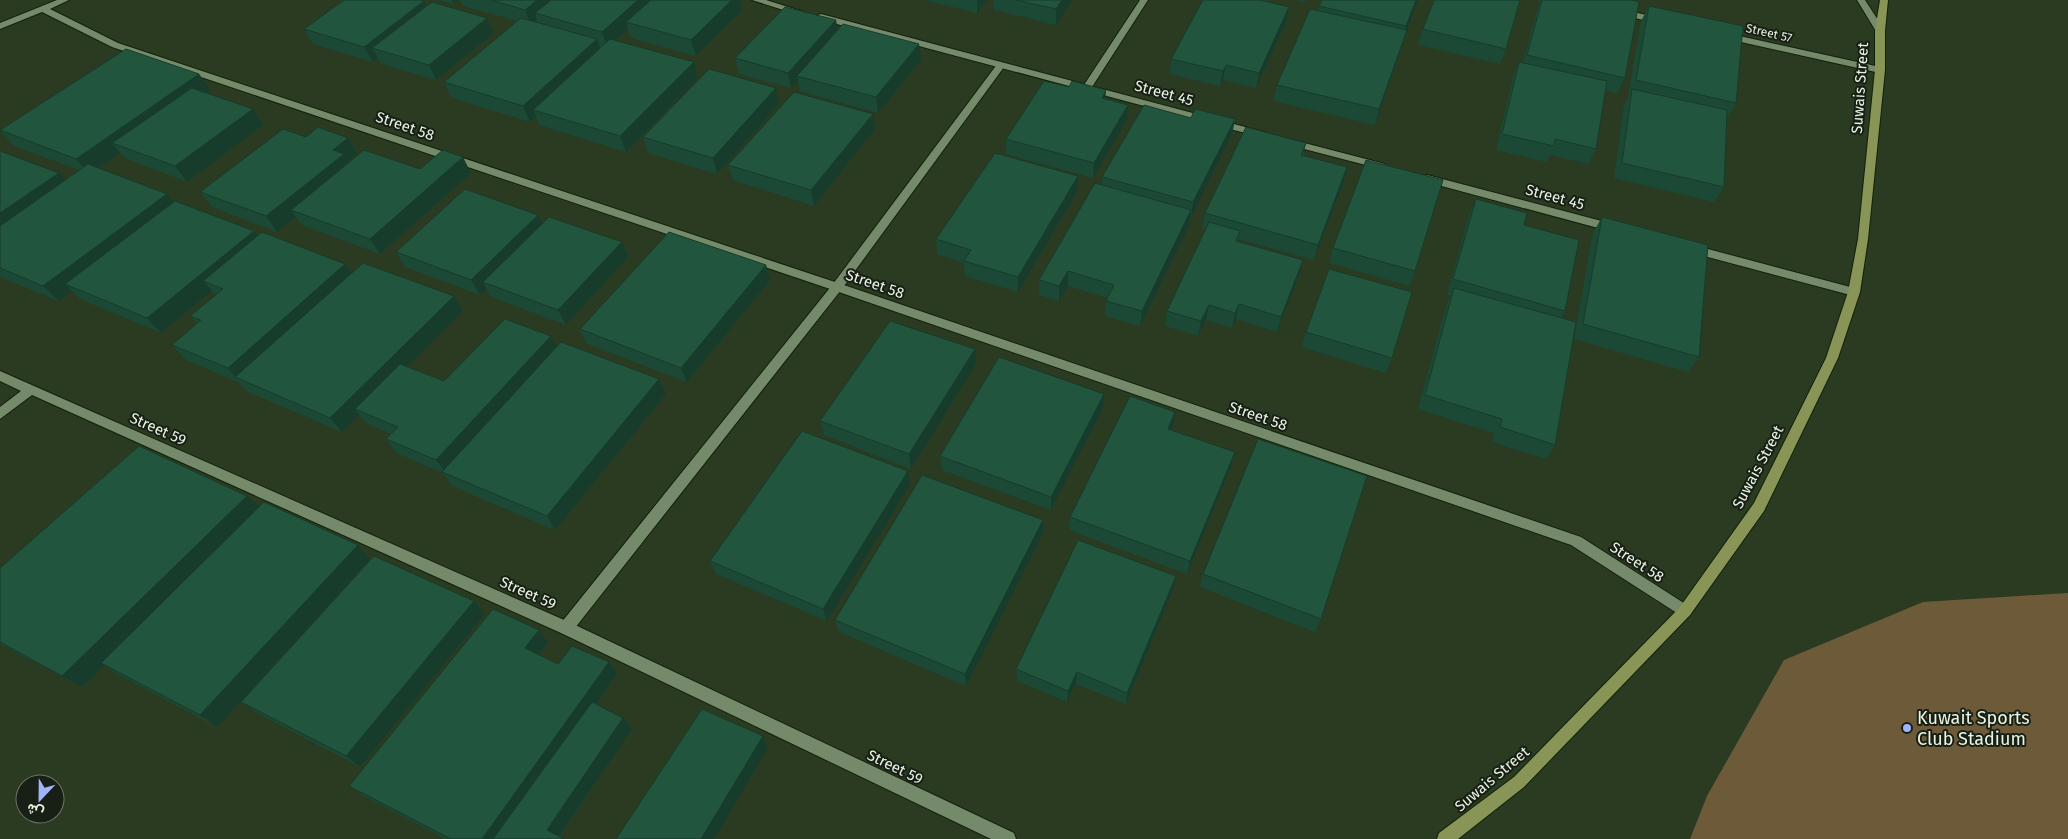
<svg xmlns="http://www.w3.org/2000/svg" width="2068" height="839" font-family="'Fira Sans',Vazirmatn,sans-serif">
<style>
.green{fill:#6d5a39}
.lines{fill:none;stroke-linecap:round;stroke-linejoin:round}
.lane-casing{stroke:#122109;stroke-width:2}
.street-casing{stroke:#122109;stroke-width:2}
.secondary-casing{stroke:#122109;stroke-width:2}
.lane{fill:#75896b;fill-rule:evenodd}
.street{fill:#75896b;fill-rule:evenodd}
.secondary{fill:#889557;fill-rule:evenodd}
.wall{fill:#1c4935}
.shaded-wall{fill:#173c2b}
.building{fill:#21553e;stroke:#173c2b}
.poi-dot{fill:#a0b3fd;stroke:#181f14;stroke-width:2}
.labels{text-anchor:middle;stroke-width:4;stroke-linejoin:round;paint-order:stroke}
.far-street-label{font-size:12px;fill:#e9f4e4;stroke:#181f14}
.street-label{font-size:15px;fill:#e9f4e4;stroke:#181f14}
.near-poi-label{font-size:18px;fill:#e9f4e4;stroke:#181f14;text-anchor:start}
</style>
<rect width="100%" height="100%" fill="#2a3b21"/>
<!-- green -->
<path class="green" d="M2068,593V839H1690L1707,796L1784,660L1923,602Z"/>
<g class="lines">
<defs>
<g id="lane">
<path d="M1140,0H1148L1090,90H1084L1082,88Z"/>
<path d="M1857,0H1865L1885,31L1883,33H1877Z"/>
<path d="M1001,62L1006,65L1004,67L841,290L571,633L566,634L561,633L559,628L561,623L833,284L998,63Z"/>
</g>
<g id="street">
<path d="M57,0H69L50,9L118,43L841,284L1581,537L1690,607L1692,611L1690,615L1685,617L1680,615L1571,545L833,290L112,47L42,12L0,29V23Z"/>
<path d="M752,0H766L804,12L799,15Z"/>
<path d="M1621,9L1663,19L1665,21L1660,24L1618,14V10Z"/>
<path d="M821,14L1264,132L1265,134L1260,137L818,19V15Z"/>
<path d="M1726,33L1880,67L1885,70L1880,73L1723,38L1721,36Z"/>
<path d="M1289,139L1385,164L1386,166L1381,169L1285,144L1284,142Z"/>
<path d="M1427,175L1613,224L1618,228L1613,232L1423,181L1422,179L1423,177Z"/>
<path d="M1693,245L1854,288L1860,292L1854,296L1689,252L1687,249Z"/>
<path d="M0,371L571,623L1014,833L1016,839H991L561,633L32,395L0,419V407L21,391L0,381Z"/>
</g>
<path id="secondary" d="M1880,0H1888L1885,31V70L1868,239L1860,292L1838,358L1764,511L1690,615L1524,787L1458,839H1437L1439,833L1514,777L1680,607L1754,503L1826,358L1848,292L1858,239L1875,70V31Z"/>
</defs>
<!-- lane casing -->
<use href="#lane" class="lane-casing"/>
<!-- street casing -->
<use href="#street" class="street-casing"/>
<!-- secondary casing -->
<use href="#secondary" class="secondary-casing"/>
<!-- lane -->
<use href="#lane" class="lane"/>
<!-- street -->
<use href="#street" class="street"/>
<!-- secondary -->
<use href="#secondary" class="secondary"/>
</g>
<!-- wall -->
<g class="wall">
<path d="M438,0H459L454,4Z"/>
<path d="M460,0H740L742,10L696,56L631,38L628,29L616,41L694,62L698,78L626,152L539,125L536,116L530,122L452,98L444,82L517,21L463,6Z"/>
<path d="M924,0H987L977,13Z"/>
<path d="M993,0H1072L1056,25L994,10Z"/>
<path d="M1203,0H1268L1267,2L1289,7L1286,22L1256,88L1223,80L1220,86L1170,74L1171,59Z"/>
<path d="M1296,0H1306L1305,2Z"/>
<path d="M1322,0H1418L1406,30L1402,45L1375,125L1273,101L1277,85L1318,10Z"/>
<path d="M1540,0H1631L1625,78L1617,93L1605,90L1596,149L1588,164L1550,155L1547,162L1496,150L1513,77L1519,62L1523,63Z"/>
<path d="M427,6L494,33L436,80L381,64L378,58L373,62L313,44L304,29Z"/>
<path d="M1649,6L1736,103L1726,119L1724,187L1714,202L1614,178L1624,105L1629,96H1628L1641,21Z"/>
<path d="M836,20L837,30L921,60L878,113L800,91L798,81L791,88L739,74L735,58Z"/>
<path d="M1423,29L1506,49L1500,64L1418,45Z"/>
<path d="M199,74L210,90L206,93L263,125L187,182L125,158L120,153L98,168L173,202L254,231L258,236L345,264L352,273L454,296L463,311L407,367L444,381L557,346L666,394L555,530L452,486L443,473L397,453L386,439L391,434L366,423L359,415L342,432L248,392L238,382L186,360L172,345L197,323L190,316L215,295L212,291L161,333L80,299L72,291L59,301L0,277V151L59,173L65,180L79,170L14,146L0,130Z"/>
<path d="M1106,99L1128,105L1127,120L1093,178L1006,154V139Z"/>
<path d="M779,104L717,174L648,153L643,137Z"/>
<path d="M873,114L875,129L814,206L733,180L728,165Z"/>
<path d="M1191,118L1235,119L1232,134L1190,218L1189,226L1140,326L1105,316L1106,301L1108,298L1068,286L1059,301L1039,295V280L1102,185V177Z"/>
<path d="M306,137L348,138L357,153L348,161L349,162L471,173L380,254L302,225L296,217L277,232L212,207L200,192Z"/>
<path d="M1306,143L1303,156L1343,183L1314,260L1239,239L1238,241L1303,260L1299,275L1277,332L1236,319L1232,328L1206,320L1198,336L1165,326L1167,311L1206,229L1202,228L1205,213Z"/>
<path d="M1078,176L1077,192L1018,292L965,276L964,263L937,254L936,239Z"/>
<path d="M1476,199L1524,225L1565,311L1561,318L1555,445L1546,459L1492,442L1494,433L1418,409L1447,303L1451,296L1447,295L1469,215Z"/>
<path d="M538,215L542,224L628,257L566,325L491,297L487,289L480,295L405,267L396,252Z"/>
<path d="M1602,217L1699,357L1688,372L1574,339L1593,233Z"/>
<path d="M1333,248L1415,271L1409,286L1329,263Z"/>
<path d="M766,265L770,280L687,382L587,344L580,329Z"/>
<path d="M1306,332L1392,358L1386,373L1301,347Z"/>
<path d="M975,349L976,364L911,469L824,435L820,421Z"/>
<path d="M1103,408L1051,510L942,470L940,456Z"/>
<path d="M1173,426L1171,430L1235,452L1231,466L1187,574L1069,530L1070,517Z"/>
<path d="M908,471L910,485L827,621L716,574L710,561Z"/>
<path d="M247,496L259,507L358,545L370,559L217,727L119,675L104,665L82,687L0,644V568Z"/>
<path d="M1043,520V533L966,686L839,632L835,620Z"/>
<path d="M1203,574L1321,619L1315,632L1200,587Z"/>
<path d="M1173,589L1126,704L1076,684L1067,702L1017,681L1016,669Z"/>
<path d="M474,601L485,614L360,767L257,713L241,702Z"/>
<path d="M548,643L539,655L558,664L609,662L617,674L596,704L623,718L632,729L559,837L564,839H446L364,796L349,786Z"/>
</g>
<!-- shaded-wall -->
<g class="shaded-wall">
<path d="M452,0H459L454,4Z"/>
<path d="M537,0H561L535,13L537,20L531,25L525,10Z"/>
<path d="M638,0H660L626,22L628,29L608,48L602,32Z"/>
<path d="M732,0H740L742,10L696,56L691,40Z"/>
<path d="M977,0H987L977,13Z"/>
<path d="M1062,0H1072L1056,25V9Z"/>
<path d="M1416,0H1418L1402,42L1406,26Z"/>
<path d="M424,1L432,16L372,48L378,58L373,62L364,47Z"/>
<path d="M1289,7L1286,22L1256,88L1259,73Z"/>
<path d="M487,18L494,33L436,80L429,65Z"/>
<path d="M836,20L838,35L797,76L798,81L791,88L788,73Z"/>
<path d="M1407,30L1402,45L1375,125L1379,109Z"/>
<path d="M597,39L603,55L533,110L536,116L530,122L523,106Z"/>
<path d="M919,44L921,60L878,113L876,97Z"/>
<path d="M694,62L698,78L626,152L620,136Z"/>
<path d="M1226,65L1223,80L1220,86L1223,71Z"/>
<path d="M199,74L210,90L126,148L112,143L120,153L89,174L76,159Z"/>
<path d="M776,88L779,104L717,174L713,158Z"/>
<path d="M1106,90L1105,106L1102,98Z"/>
<path d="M1128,105L1127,120L1093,178L1094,163Z"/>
<path d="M253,109L263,125L187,182L175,166Z"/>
<path d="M873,114L875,129L814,206L811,190Z"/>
<path d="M1235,119L1232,134L1191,218L1193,202Z"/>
<path d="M348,138L357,153L348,161L353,169L291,210L296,217L277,232L266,216L333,150Z"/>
<path d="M463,157L471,173L380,254L370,239Z"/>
<path d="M1347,167L1343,183L1314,260L1318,245Z"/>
<path d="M59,173L73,188L0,240V213Z"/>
<path d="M1078,176L1077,192L1018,292V277Z"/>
<path d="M167,194L179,209L65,284L72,291L59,301L43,286Z"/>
<path d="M1191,210L1189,226L1140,326L1142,311Z"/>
<path d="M538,215L546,230L483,282L487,289L480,295L471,280Z"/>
<path d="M254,231L266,246L203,281L212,291L161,333L147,318Z"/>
<path d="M622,242L628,257L566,325L558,310Z"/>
<path d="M1303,260L1299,275L1277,332L1281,317Z"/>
<path d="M345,264L356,279L237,379L228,368Z"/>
<path d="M766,265L770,280L687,382L681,368Z"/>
<path d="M1068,271V286L1059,301V286Z"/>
<path d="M454,296L463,311L362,412L355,409L359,415L342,432L330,418Z"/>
<path d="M1239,304L1236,319L1232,328L1235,313Z"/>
<path d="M1209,305L1206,320L1198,336L1201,321Z"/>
<path d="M551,336L559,351L446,473L436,460Z"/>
<path d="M975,349L976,364L911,469L909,454Z"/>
<path d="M659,379L666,394L555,530L547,516Z"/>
<path d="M1104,394L1103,408L1051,510V497Z"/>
<path d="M1175,412L1173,426L1165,443L1168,429Z"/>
<path d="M1235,452L1231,466L1187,574L1190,561Z"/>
<path d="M908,471L910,485L827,621L823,609Z"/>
<path d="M247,496L262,509L82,687L62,676Z"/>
<path d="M1043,520V533L966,686L965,674Z"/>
<path d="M358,545L370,559L217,727L200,715Z"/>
<path d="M1176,576L1173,589L1126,704L1127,693Z"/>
<path d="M474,601L485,614L360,767L346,756Z"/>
<path d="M539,630L548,643L535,660L525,648Z"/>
<path d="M609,662L617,674L500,839H482Z"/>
<path d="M1077,672L1076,684L1067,702L1068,691Z"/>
<path d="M623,718L632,729L557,839L547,830Z"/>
<path d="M763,736L768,747L714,839H701Z"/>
</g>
<!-- building -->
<g class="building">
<path d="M344,0H423L424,1L364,47L304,29Z"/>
<path d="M491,0H537L525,10Z"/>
<path d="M551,0H638L602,32L535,13Z"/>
<path d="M651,0H732L691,40L626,22Z"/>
<path d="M1016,0H1062L1056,9Z"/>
<path d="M1203,0H1260L1289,7L1259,73L1226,65L1223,71L1171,59Z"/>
<path d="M1322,0H1416L1406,26L1319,6Z"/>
<path d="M1434,0H1520L1506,49L1423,29Z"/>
<path d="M1542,0H1631L1639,2L1625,78L1527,55Z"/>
<path d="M432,2L487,18L429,65L372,48Z"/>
<path d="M1649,6L1743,26L1736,103L1636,80Z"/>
<path d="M785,7L836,20L788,73L735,58Z"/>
<path d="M1310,9L1407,30L1379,109L1277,85Z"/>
<path d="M521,18L597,39L523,106L444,82Z"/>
<path d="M843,24L919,44L876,97L797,76Z"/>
<path d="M610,39L694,62L620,136L533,110Z"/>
<path d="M126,49L199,74L76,159L0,130Z"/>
<path d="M1519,62L1607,81L1596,149L1555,139L1554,146L1502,134Z"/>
<path d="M709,69L776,88L713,158L643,137Z"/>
<path d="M1044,81L1069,87L1072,81L1106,90L1102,98L1128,105L1094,163L1006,139Z"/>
<path d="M192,88L253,109L175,166L112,143Z"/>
<path d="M1632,89L1727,110L1724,187L1622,163Z"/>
<path d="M794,92L873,114L811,190L728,165Z"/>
<path d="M1144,105L1191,118L1195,109L1235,119L1193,202L1102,177Z"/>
<path d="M318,127L348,138L333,150L344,154L266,216L200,192L283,129L306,137Z"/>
<path d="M1246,127L1306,143L1301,155L1347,167L1318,245L1205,213Z"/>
<path d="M364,150L420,169L443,150L463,157L370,239L291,210Z"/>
<path d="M0,151L59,173L0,213Z"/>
<path d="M995,153L1078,176L1018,277L964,261L971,250L936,239Z"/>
<path d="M1366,160L1443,180L1415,271L1333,248Z"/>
<path d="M88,164L167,194L43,286L0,268V226Z"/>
<path d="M1095,183L1191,210L1142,311L1106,301L1114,285L1068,271L1059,286L1039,280Z"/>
<path d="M465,189L538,215L471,280L396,252Z"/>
<path d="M1476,199L1527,213L1524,225L1579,240L1565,311L1453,279Z"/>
<path d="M175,201L254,231L147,318L65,284Z"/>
<path d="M549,217L622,242L558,310L483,282Z"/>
<path d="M1602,217L1708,245L1699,357L1583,324Z"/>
<path d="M1209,222L1240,231L1236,241L1303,260L1281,317L1239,304L1235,313L1209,305L1201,321L1167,311Z"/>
<path d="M262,232L345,264L228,368L172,345L201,320L190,316L223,289L203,281Z"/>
<path d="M669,232L766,265L681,368L580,329Z"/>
<path d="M363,263L454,296L330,418L235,377Z"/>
<path d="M1329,269L1412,292L1392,358L1306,332Z"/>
<path d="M1454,288L1576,322L1555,445L1500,427L1502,419L1425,395Z"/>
<path d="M505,319L551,336L436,460L386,439L398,427L355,409L400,364L444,381Z"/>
<path d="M890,321L975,349L909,454L820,421Z"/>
<path d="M561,342L659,379L547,516L442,472Z"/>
<path d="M999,357L1104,394L1051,497L940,456Z"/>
<path d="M1130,396L1175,412L1168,429L1235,452L1190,561L1070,517Z"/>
<path d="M802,431L908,471L823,609L710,561Z"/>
<path d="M1258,439L1367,476L1321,619L1203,574Z"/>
<path d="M139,446L247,496L62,676L0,642V568Z"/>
<path d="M922,475L1043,520L965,674L835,620Z"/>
<path d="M264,502L358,545L200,715L101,663Z"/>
<path d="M1078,540L1176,576L1127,693L1077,672L1068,691L1016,669Z"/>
<path d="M374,556L474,601L346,756L241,702Z"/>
<path d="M493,609L539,630L525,648L558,664L572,646L609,662L482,839H451L349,786Z"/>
<path d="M592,702L623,718L547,830L564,839H493Z"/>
<path d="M702,709L763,736L701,839H616Z"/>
</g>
<!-- markers -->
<circle class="poi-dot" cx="1907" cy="728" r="5"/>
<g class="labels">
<!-- far-street labels -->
<g class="far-street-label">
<text transform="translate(1769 33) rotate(13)" y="4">Street 57</text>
</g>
<!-- street labels -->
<g class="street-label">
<text transform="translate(1860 88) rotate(-86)" y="5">Suwais Street</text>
<text transform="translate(1164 93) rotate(15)" y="5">Street 45</text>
<text transform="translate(405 126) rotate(19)" y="5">Street 58</text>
<text transform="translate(1555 197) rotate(15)" y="5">Street 45</text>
<text transform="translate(875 284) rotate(19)" y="5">Street 58</text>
<text transform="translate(1258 416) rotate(19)" y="5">Street 58</text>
<text transform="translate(158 429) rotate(24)" y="5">Street 59</text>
<text transform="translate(1758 467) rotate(-62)" y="5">Suwais Street</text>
<text transform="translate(1637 562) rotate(33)" y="5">Street 58</text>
<text transform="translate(528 593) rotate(24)" y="5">Street 59</text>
<text transform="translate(895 767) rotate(26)" y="5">Street 59</text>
<text transform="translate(1492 779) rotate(-40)" y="5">Suwais Street</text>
</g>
<!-- near-poi labels -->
<g class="near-poi-label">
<text x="1917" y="724">Kuwait Sports<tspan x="1917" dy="21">Club Stadium</tspan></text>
</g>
</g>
<!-- north arrow -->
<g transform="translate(40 799) rotate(202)"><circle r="24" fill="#181f14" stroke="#6c7467"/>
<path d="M0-4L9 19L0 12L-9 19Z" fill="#a0b3fd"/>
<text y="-8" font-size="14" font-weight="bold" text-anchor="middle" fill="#e9f4e4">ش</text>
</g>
</svg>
